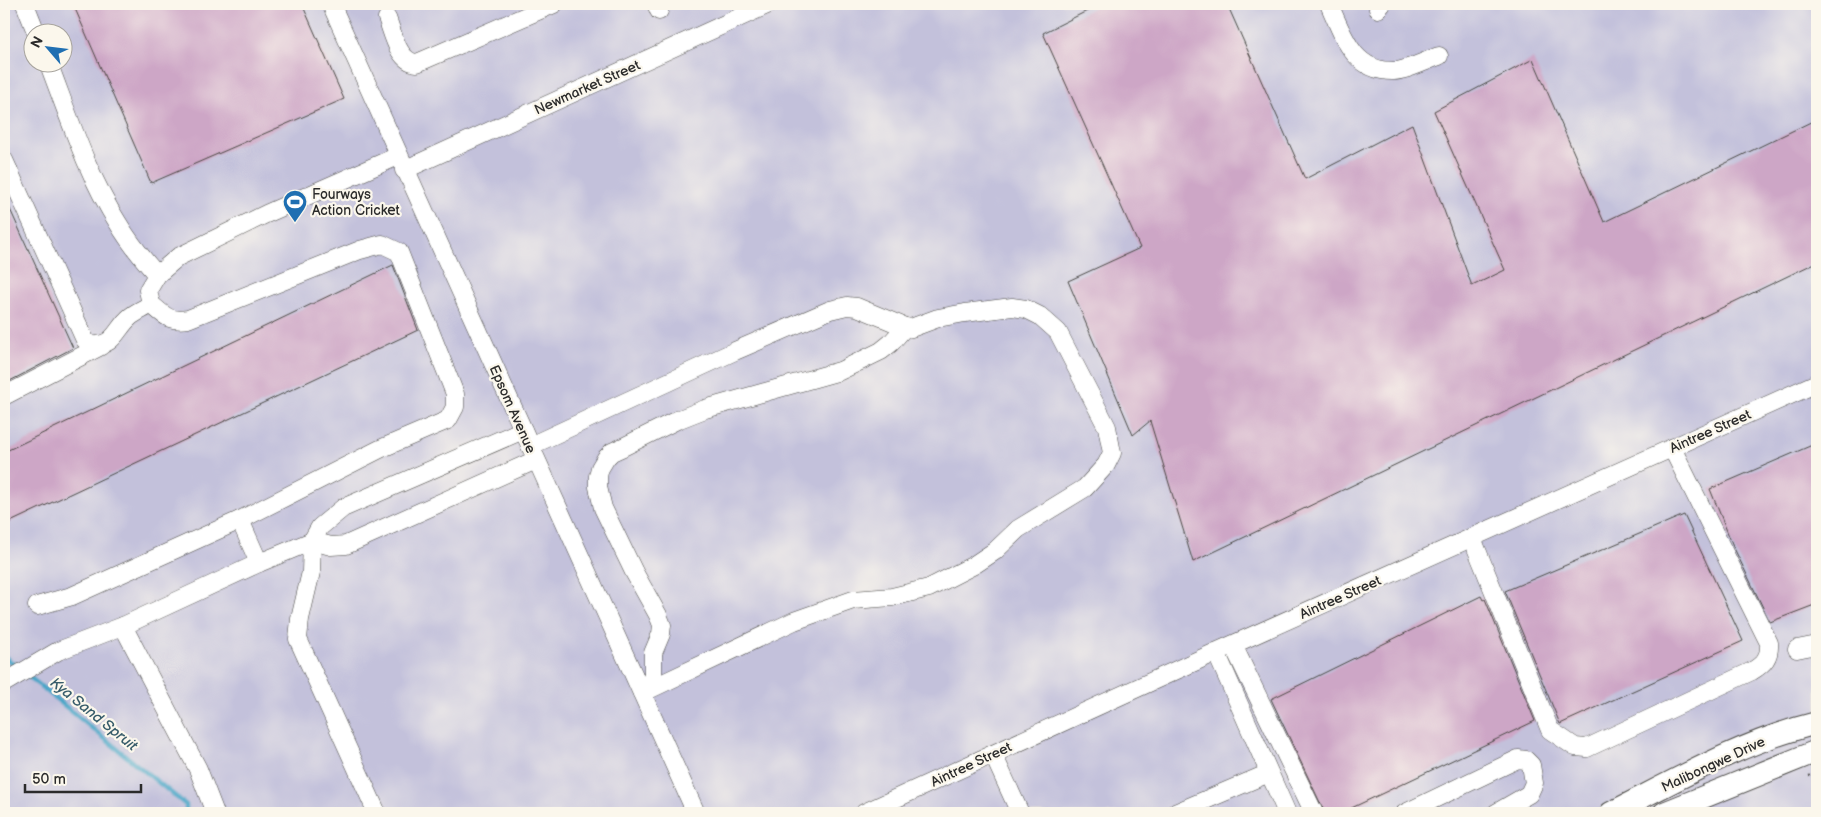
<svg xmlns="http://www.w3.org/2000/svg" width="1821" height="817" font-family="'Balsamiq Sans',sans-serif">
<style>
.industrial{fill:#c3c1db;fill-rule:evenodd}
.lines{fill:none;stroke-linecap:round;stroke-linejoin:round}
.stream{stroke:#49a6c8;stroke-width:4.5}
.building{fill:#cda6c6}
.minor-casing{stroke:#494844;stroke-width:19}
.major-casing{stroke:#494844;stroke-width:24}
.path{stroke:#494844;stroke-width:2.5;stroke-dasharray:1 4;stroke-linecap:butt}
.minor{stroke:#fff;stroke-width:18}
.major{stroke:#fff;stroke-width:22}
.labels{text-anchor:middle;stroke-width:4.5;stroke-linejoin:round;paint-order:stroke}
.street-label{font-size:14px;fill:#2b2b2b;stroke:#fbf7ec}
.poi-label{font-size:14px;fill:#2b2b2b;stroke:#fbf7ec;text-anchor:start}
.water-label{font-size:15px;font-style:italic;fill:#375c6a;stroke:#fbf7ec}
</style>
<rect width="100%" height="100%" fill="#fbf7ec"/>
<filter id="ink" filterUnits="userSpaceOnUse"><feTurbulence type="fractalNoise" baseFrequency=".02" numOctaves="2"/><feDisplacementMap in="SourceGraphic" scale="10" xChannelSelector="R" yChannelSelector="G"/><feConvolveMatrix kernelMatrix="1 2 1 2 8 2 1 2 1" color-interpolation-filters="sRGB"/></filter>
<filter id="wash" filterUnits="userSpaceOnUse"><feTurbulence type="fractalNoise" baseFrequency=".0096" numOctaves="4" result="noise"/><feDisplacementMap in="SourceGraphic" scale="20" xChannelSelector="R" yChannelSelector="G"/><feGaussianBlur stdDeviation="1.12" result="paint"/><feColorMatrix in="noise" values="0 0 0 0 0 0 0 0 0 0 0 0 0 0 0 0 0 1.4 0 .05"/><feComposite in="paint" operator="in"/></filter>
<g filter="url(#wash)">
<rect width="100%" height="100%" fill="#f3ecd5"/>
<!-- industrial -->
<path class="industrial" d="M4,4H1817V813H4ZM32,32H62V62H32Z"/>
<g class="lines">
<!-- stream -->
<g class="stream">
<path d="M4,656L19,669"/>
<path d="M27,675L186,805V813"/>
</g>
</g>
<g id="blocks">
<!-- building -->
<g class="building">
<path d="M73,4H302L344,99L151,183Z"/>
<path d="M1101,4H1227L1305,179L1412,124L1472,286L1505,270L1434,111L1533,59L1604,222L1817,119V262L1193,562L1150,421L1133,435L1068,281L1140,248L1043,33Z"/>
<path d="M4,196L73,348L4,384Z"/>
<path d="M393,265L418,330L4,525V452Z"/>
<path d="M1817,443V604L1770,622L1733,546L1710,489Z"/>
<path d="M1684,515L1743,641L1560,724L1505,591Z"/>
<path d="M1481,596L1483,600L1485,599L1535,721L1341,813H1325L1271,699Z"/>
</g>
</g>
</g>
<g filter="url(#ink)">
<use href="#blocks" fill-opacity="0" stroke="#494844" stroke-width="1"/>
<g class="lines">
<defs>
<g id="minor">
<path d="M25,4L36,32"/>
<path d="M331,4L696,813"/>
<path d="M656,4L659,11"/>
<path d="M1329,4C1343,35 1353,72 1394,71C1406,71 1427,60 1439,56"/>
<path d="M1378,9L1382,4"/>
<path d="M387,18C393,33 398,62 417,63L554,4"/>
<path d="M48,62C69,117 87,174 118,223C129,242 143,259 157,275"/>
<path d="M4,160L85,340L90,345C115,347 115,330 130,317C136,312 144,309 151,304L148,290L157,275L178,257L266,214L398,156"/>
<path d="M404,170L769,4"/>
<path d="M151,304C165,316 169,322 188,319L360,250L382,244L399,252L455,394V407L448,420L380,449L240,520"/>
<path d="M4,396L101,346"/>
<path d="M530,446L735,351L830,310L847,306L857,307L905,327L911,328L938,318L965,313L1012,307L1026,309L1040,316L1058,332L1107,427L1112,453L1106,465L1085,488L1018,529L995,551L974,565L929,588L892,597L853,600L794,621L642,693"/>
<path d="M1472,538L1550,730L1575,747L1587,748L1752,671C1764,664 1770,657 1769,643L1672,448"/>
<path d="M37,606L72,596L240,520L259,563L312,541L331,546L346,545L536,460"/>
<path d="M123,626L198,769L215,813"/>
<path d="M1233,645L1314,813"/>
<path d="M1797,649L1817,645"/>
<path d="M1216,652L1287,813"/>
<path d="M4,683L58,651L123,626L259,563"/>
<path d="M653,687V653L661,634L662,625L658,615L634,572L603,508L598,487V476L600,468L606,458L612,452L623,447L677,420L705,409L840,371L881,351L891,343L905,327"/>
<path d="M993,754L1020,813"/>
<path d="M377,813L298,639L300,619L311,572L312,541L320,527L343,508L523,430"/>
<path d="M864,813L1216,652L1817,383"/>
<path d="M1175,813L1269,773"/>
<path d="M1405,813L1518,759L1526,760L1531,765L1534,783L1529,794L1496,813"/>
</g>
<g id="major">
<path d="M1611,813C1678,779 1744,741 1817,723"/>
<path d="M1664,813L1817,751"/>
</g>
</defs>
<!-- minor casing -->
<use href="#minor" class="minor-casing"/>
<!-- major casing -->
<use href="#major" class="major-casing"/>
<!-- path -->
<path class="path" d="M1809,776L1817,774"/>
<!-- minor -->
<use href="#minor" class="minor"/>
<!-- major -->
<use href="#major" class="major"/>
</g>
</g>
<!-- icons -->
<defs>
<symbol id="stadium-pin" viewBox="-11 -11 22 30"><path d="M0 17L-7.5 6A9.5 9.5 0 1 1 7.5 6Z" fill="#1f6fb2" stroke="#fbf7ec"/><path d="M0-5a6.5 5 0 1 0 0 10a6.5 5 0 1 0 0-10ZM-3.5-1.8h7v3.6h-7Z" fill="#fff"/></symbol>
</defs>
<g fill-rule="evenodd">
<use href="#stadium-pin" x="281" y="188" width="28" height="38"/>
</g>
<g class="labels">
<!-- street labels -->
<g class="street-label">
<text transform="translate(587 87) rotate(-24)" y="5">Newmarket Street</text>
<text transform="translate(513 409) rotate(66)" y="5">Epsom Avenue</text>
<text transform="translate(1710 431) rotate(-24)" y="5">Aintree Street</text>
<text transform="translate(1340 597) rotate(-24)" y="5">Aintree Street</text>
<text transform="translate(971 764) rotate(-25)" y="5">Aintree Street</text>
<text transform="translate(1713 764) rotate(-25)" y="5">Malibongwe Drive</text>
</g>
<!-- poi labels -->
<g class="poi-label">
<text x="312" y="199">Fourways<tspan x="312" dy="16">Action Cricket</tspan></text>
</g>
<!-- water labels -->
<g class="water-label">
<text transform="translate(94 714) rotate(39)" y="5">Kya Sand Spruit</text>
</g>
</g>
<!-- margin -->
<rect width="1821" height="817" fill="none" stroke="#fbf7ec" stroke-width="20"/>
<!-- north arrow -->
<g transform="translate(48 48) rotate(298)"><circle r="24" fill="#fbf7ec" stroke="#a8a59f"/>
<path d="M0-4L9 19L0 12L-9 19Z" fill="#1f6fb2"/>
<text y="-8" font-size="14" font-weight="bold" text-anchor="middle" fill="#2b2b2b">N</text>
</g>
<!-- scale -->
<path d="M25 784v8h116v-8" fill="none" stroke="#2b2b2b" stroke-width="2.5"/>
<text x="32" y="784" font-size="15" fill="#2b2b2b" stroke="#fbf7ec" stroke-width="4" paint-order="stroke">50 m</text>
</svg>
